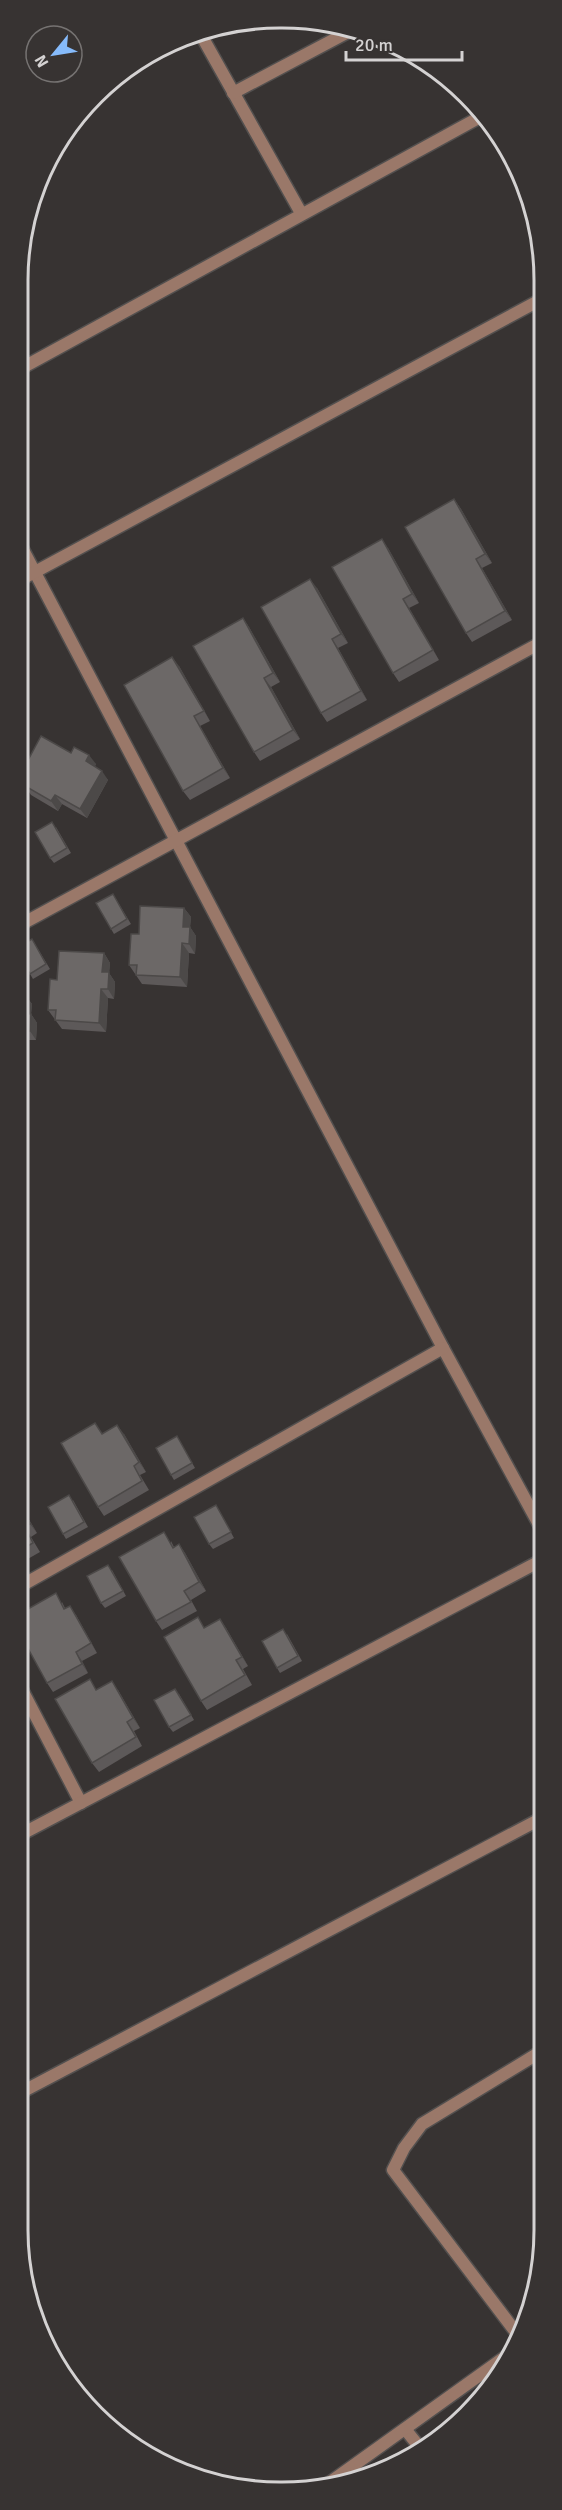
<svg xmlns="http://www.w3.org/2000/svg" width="562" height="2510" font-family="Signika,sans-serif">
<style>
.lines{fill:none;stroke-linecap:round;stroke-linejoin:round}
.minor-casing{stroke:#53504f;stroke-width:15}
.tertiary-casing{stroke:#53504f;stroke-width:15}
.minor{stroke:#9a7869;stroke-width:12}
.tertiary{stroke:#9a7869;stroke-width:12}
.wall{fill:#5d5959}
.shaded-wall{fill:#4c4948}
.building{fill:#6c6867;stroke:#4c4948;stroke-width:1.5}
.rim{fill:none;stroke:#d4d2d2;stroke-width:3}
</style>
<rect width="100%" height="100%" fill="#373332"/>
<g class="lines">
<defs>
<g id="minor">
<path d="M200,33L301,213"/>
<path d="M233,93L350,31"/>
<path d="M20,544L443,1348L542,1530"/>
<path d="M20,580L542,299"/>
<path d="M20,925L542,642"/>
<path d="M19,1587L443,1348"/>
<path d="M19,1684L81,1803"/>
<path d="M18,1836L542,1560"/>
<path d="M18,2094L542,1818"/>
<path d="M518,2335L393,2170L404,2148L422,2124L542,2051"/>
<path d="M405,2429L421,2449"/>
</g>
<g id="tertiary">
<path d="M20,369L482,116"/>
<path d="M329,2483L512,2352"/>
</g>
</defs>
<!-- minor casing -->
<use href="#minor" class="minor-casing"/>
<!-- tertiary casing -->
<use href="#tertiary" class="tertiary-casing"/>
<!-- minor -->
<use href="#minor" class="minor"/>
<!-- tertiary -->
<use href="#tertiary" class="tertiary"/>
</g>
<!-- wall -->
<g class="wall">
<path d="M454,499L461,509L492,563L482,568L512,620L472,642L466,633Z"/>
<path d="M388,548L419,603L409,608L439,660L399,682L393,673Z"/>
<path d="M317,588L348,643L338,648L367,700L327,722L321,713Z"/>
<path d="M243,618L249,627L280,682L271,687L300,739L260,761L254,752Z"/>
<path d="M179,666L210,721L200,726L230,778L190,800L183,791Z"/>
<path d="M71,753L96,764L95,766L108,780L87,818L62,804L58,811L31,795L25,786L26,784L20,775Z"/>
<path d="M56,827L71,853L54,863L50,858Z"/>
<path d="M116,899L131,924L114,934L111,929Z"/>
<path d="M184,908L191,917L190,927L196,936L195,954L189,953L187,987L142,984L129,965L139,934Z"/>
<path d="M32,939L50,969L33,979L30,974Z"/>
<path d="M104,953L110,963L109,973L115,982L114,999L108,998L106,1032L62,1029L48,1010L57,980Z"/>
<path d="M19,995H25L32,1004L31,1014L37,1023L36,1040H29L27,1074H19Z"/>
<path d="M124,1434L146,1472L140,1475L149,1490L104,1516L98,1507Z"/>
<path d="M177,1436L195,1468L174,1480L171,1475Z"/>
<path d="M73,1500L88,1527L66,1539L63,1534Z"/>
<path d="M19,1503L37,1533L31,1537L40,1552L19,1564Z"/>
<path d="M219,1510L234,1538L213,1549L209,1544Z"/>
<path d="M171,1541L174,1547L179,1544L185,1553L206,1591L191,1600L197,1611L162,1630L156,1621Z"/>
<path d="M112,1570L126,1596L105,1608L101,1603Z"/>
<path d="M62,1602L65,1608L76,1615L97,1653L82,1661L88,1673L53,1692L47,1683Z"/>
<path d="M220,1619L226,1628L248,1666L243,1669L252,1685L207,1710L201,1701L205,1628Z"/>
<path d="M287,1634L302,1661L280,1673L277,1668Z"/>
<path d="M97,1689L118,1690L140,1728L134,1731L142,1746L99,1772L92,1763Z"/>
<path d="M179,1694L194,1720L173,1732L169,1727Z"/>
</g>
<!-- shaded-wall -->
<g class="shaded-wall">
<path d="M454,499L461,509L492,563L485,554Z"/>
<path d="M382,539L388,548L419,603L412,594Z"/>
<path d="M476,559L482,568L512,620L505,611Z"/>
<path d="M310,579L317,588L348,643L341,634Z"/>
<path d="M403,599L409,608L439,660L433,650Z"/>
<path d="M243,618L249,627L280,682L273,673Z"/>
<path d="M332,639L338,648L367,700L361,691Z"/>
<path d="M172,657L179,666L210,721L204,711Z"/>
<path d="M264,678L271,687L300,739L293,730Z"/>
<path d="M194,716L200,726L230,778L223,768Z"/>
<path d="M89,755L96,764L93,770L86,761Z"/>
<path d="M102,771L108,780L87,818L80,809Z"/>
<path d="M55,795L62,804L58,811L51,801Z"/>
<path d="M20,821L23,825L20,831Z"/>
<path d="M184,908L191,917L190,927L196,936L195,954L189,944L183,927Z"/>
<path d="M182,943L189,953L187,987L180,977Z"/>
<path d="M104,953L110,963L109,973L115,982L114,999L108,989L102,972Z"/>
<path d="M101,989L108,998L106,1032L99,1023Z"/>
<path d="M25,995L32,1004L31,1014L37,1023L36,1040L30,1031L24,1013Z"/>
<path d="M23,1031L29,1040L27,1074L21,1065Z"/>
<path d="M117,1425L124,1434L146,1472L139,1462Z"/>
<path d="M19,1503L37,1533L30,1524L19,1505Z"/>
<path d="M179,1544L185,1553L206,1591L199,1582Z"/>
<path d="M70,1606L76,1615L97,1653L91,1643Z"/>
<path d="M220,1619L226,1628L248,1666L242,1657Z"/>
<path d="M76,1652L82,1661L88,1673L82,1664Z"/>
<path d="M112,1681L118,1690L140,1728L133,1718Z"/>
</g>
<!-- building -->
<g class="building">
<path d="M454,499L485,554L476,559L505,611L466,633L405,527Z"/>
<path d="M382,539L412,594L403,599L433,650L393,673L332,567Z"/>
<path d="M310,579L341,634L332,639L361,691L321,713L261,607Z"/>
<path d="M243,618L273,673L264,678L293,730L254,752L193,646Z"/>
<path d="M172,657L204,711L194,716L223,768L183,791L124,685Z"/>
<path d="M41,736L71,753L74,747L89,755L86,761L102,771L80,809L55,795L51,801L25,786L28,780L20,775Z"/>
<path d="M52,822L67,848L50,858L35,832Z"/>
<path d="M113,894L127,919L111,929L96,903Z"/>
<path d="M140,906L184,908L183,927H190L189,944L182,943L180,977L136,975L137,965H129L131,934H139Z"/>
<path d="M32,939L46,964L30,974L19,956V946Z"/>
<path d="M59,951L104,953L102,972H109L108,989H101L99,1023L55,1020L56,1010H48L50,979L57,980Z"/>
<path d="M19,995H25L24,1013L31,1014L30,1031H23L21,1065H19Z"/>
<path d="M95,1423L102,1434L117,1425L139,1462L134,1466L142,1481L98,1507L61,1443Z"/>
<path d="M177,1436L192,1463L171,1475L156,1448Z"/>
<path d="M69,1495L84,1522L63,1534L48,1507Z"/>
<path d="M19,1505L30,1524L25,1527L33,1543L19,1551Z"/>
<path d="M216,1505L231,1532L209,1544L194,1517Z"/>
<path d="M164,1532L173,1548L179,1544L199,1582L184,1591L191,1602L156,1621L119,1557Z"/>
<path d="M108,1565L123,1591L101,1603L87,1576Z"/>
<path d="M56,1593L64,1609L70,1606L91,1643L76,1652L82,1664L47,1683L19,1632V1614Z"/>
<path d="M198,1617L204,1628L220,1619L242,1657L236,1660L245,1675L201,1701L164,1637Z"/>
<path d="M283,1629L298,1656L277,1668L262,1641Z"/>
<path d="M90,1679L96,1690L112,1681L133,1718L127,1722L136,1737L92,1763L55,1699Z"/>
<path d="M175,1689L191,1715L169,1727L154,1700Z"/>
</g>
<!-- crop -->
<path d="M0 0H562V2510H0ZM280 28H282A252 252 0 0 1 534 280V2230A252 252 0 0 1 282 2482H280A252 252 0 0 1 28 2230V280A252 252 0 0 1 280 28Z" fill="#373332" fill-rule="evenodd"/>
<path class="rim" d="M280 28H282A252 252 0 0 1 534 280V2230A252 252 0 0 1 282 2482H280A252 252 0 0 1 28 2230V280A252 252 0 0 1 280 28Z"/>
<!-- north arrow -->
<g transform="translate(54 54) rotate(240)"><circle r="28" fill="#373332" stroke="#767372" stroke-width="1.5"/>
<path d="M0-4.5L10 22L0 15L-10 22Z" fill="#86bbfb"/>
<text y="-9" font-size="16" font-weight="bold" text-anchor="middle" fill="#d4d2d2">N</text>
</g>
<!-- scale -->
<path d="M346 51v9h116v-9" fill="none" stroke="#d4d2d2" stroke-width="3"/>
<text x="355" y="51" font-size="18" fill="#d4d2d2" stroke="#373332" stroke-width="4.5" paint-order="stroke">20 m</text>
</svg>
